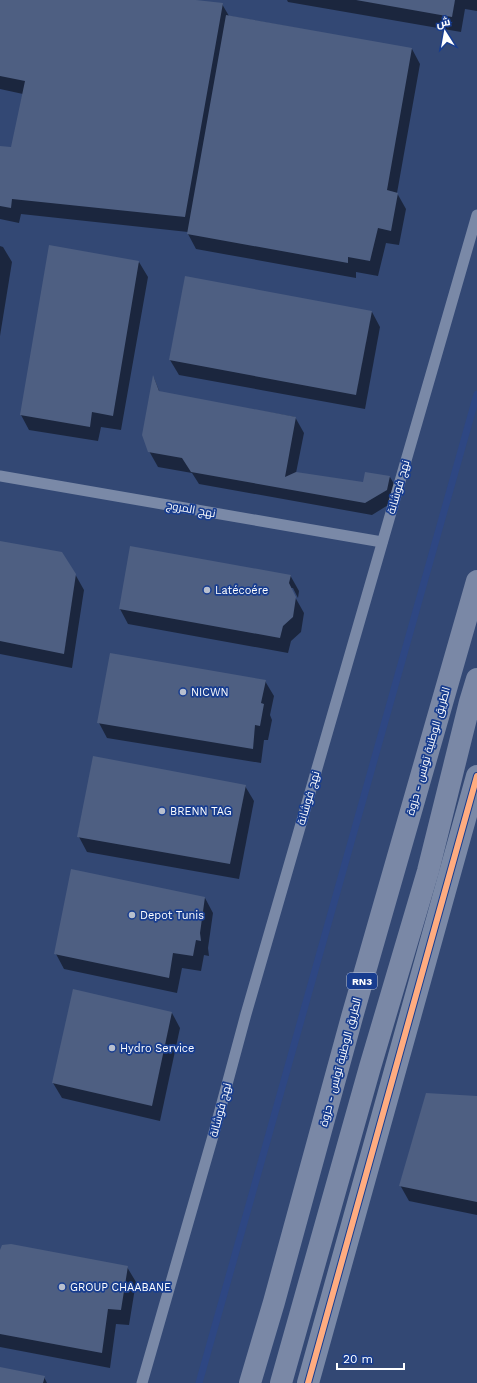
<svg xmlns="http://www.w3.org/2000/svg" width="477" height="1383" font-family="'Work Sans',Cairo,sans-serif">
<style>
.shadow{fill:#0007}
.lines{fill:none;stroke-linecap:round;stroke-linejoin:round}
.stream{stroke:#2e4783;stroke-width:7}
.building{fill:#4e5f82}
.service{stroke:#7a89a7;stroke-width:11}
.minor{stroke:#7a89a7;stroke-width:22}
.primary{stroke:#7a88a6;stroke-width:22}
.cycleway-casing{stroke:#183d8f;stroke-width:8}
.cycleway{stroke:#ffac80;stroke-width:6}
.poi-dot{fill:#b8bfce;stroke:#183d8f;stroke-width:1.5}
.labels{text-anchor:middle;stroke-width:3.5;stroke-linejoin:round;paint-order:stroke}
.shield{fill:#183d8f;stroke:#bac5dd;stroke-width:1}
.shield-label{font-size:10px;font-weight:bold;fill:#fff}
.street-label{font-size:11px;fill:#fff;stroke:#183d8f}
.poi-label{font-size:11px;fill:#fff;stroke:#183d8f;text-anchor:start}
</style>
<rect width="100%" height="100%" fill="#334874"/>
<!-- shadow -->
<g class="shadow">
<path d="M0,0H186L222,4L229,16L412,49L420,64L397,193L406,209L399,245L386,243L378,276L356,272V278L196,249L188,234V232L21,214L19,223L0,219V147L12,148L23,94L0,89Z"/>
<path d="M287,0H477V11L465,9L461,32L288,2Z"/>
<path d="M0,246L3,247L12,262L0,336Z"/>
<path d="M139,262L148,277L121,430L101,427L98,441L29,430L21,415Z"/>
<path d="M372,312L380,327L365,409L179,375L170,360Z"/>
<path d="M154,378L160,393L295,417L304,433L296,473L364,483L390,477L397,489L393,502L372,515L199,484L192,473L158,467L149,451Z"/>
<path d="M0,542L75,574L84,590L72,668L0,654Z"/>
<path d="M290,575L299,591L298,598L293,588H290L304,613L301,632L291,641L288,653L128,624L120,609Z"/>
<path d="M265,681L274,696L270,715L272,720L268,740H264L261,763L107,738L99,723Z"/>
<path d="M245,786L254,801L239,879L87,852L79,837Z"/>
<path d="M205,898L213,913L208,948L209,956L204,955L201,971L182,968L177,993L64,969L56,954Z"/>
<path d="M172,1013L180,1028L160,1121L62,1098L53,1083Z"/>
<path d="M477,1097V1215L409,1201L400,1185Z"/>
<path d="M0,1257L127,1267L136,1282L129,1325L116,1324L110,1368L0,1347Z"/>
<path d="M0,1368L44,1377L47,1383H0Z"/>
</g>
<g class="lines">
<!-- stream -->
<path class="stream" d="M199,1383L477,394"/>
</g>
<!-- building -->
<g class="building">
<path d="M0,0H196L223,3L185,217L12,199L11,208L0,206V146L11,147L25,81L0,76Z"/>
<path d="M356,0H455L452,17Z"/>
<path d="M226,15L412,48L387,190L398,193L391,231L378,228L370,261L348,257V263L187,234Z"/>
<path d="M49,245L139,261L113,416L92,412L90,427L20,415Z"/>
<path d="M185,276L372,311L356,395L169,360Z"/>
<path d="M153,375L159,391L296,417L285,477L296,472L363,482L365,472L390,476L387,490L365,503L191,472L182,458L148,452L142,435Z"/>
<path d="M0,541L62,552L76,574L64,654L0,641Z"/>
<path d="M130,546L291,575L289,583L296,597L293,617L283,626L280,638L119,609Z"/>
<path d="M110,653L266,680L261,703L264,704L260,726L255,725L253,749L97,723Z"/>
<path d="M93,756L246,785L230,864L77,837Z"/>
<path d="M71,869L205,897L200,933L201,941L196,940L193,956L173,953L169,978L54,954Z"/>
<path d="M73,989L172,1012L152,1106L52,1083Z"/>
<path d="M426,1093L477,1096V1202L399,1186Z"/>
<path d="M11,1244L128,1266L121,1310L108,1309L102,1353L0,1334V1250L2,1245Z"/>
<path d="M0,1367L45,1376L43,1383H0Z"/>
</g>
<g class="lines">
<!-- service -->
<g class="service">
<path d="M0,476L382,542"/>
<path d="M142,1383L215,1129L246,1014L477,215"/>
</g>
<!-- minor -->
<path class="minor" d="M308,1383L477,776"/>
<!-- primary -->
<g class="primary">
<path d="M250,1383L274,1302L352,1017L477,581"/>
<path d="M281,1383L370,1067L428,871L470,702L477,679"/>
</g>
<defs>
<path id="cycleway" d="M308,1383L477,776"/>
</defs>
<!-- cycleway casing -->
<use href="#cycleway" class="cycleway-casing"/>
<!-- cycleway -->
<use href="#cycleway" class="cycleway"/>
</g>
<!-- markers -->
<g class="poi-dot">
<circle cx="207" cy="590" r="4"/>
<circle cx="183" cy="692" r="4"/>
<circle cx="162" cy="811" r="4"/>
<circle cx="132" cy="915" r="4"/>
<circle cx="112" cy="1048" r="4"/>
<circle cx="62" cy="1287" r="4"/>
</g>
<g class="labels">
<!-- shield labels -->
<rect class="shield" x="347" y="973" width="30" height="16" rx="3"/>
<g class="shield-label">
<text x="362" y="985">RN3</text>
</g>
<!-- street labels -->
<g class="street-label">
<text transform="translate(398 487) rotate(-74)" y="4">نهج فوشانة</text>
<text transform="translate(191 509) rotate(10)" y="4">نهج المروج</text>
<text transform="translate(428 751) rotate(-74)" y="4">الطريق الوطنية تونس - حزوة</text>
<text transform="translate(308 798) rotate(-74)" y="4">نهج فوشانة</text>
<text transform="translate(340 1062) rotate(-75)" y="4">الطريق الوطنية تونس - حزوة</text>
<text transform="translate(220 1110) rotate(-75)" y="4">نهج فوشانة</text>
</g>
<!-- poi labels -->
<g class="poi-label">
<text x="215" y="594">Latécoére</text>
<text x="191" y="696">NICWN</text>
<text x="170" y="815">BRENN TAG</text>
<text x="140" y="919">Depot Tunis</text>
<text x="120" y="1052">Hydro Service</text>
<text x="70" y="1291">GROUP CHAABANE</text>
</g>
</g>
<!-- north arrow -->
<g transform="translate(445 32) rotate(349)" stroke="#183d8f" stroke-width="3" paint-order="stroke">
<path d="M0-3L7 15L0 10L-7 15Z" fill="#ffffff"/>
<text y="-6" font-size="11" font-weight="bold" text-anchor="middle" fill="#ffffff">ش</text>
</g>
<!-- scale -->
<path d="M337 1363v6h67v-6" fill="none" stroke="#ffffff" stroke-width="2"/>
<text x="343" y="1363" font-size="12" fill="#ffffff" stroke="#183d8f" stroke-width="3" paint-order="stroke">20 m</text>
</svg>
